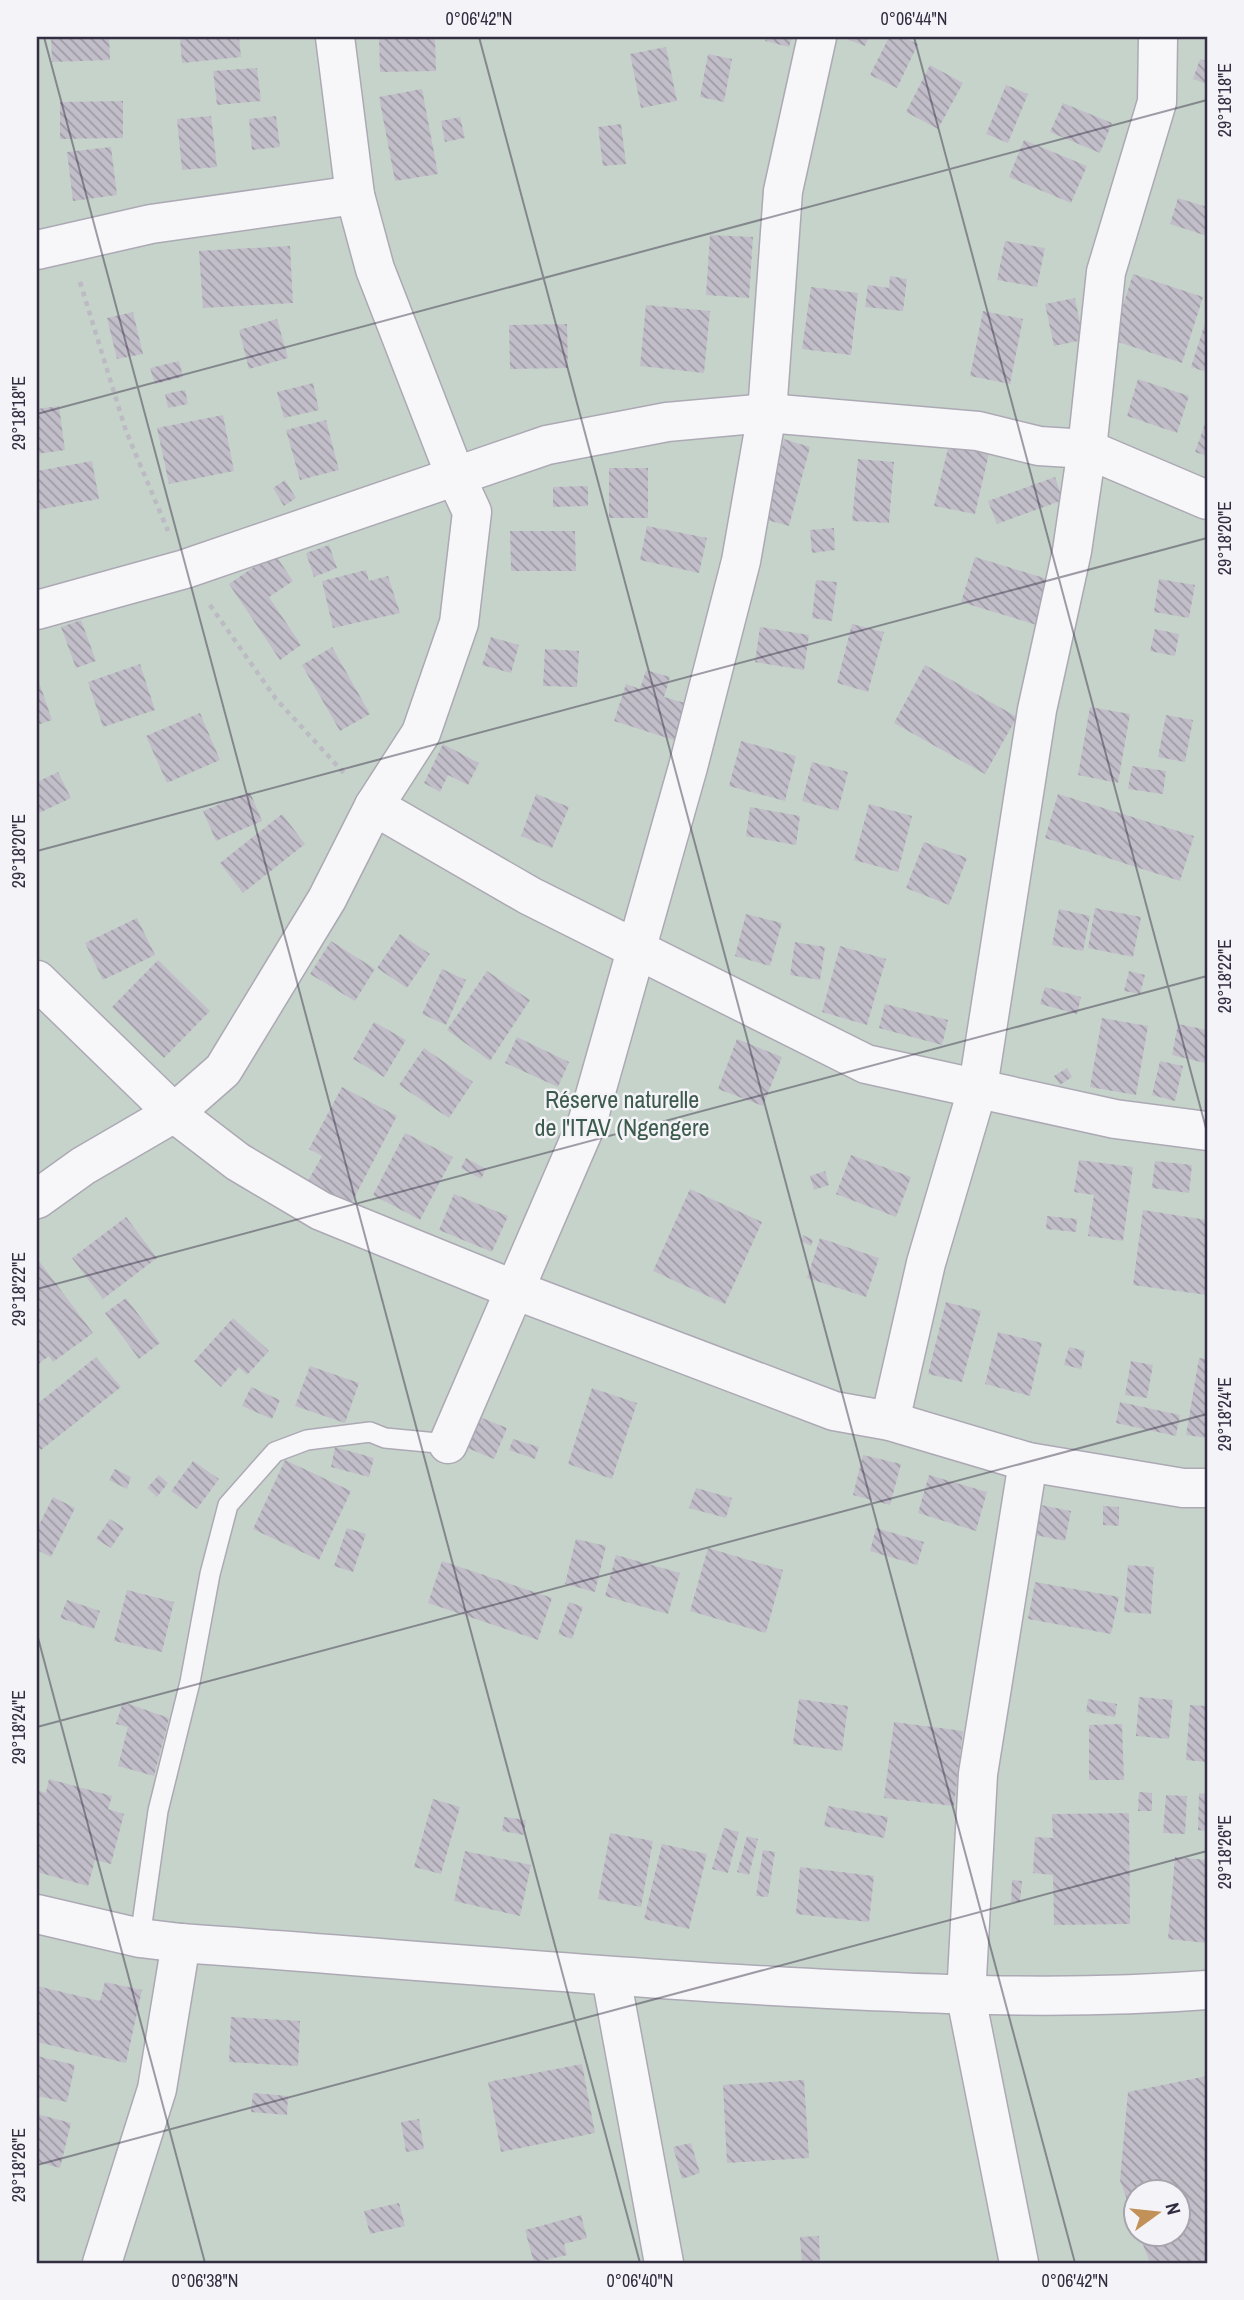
<svg xmlns="http://www.w3.org/2000/svg" width="1244" height="2300" font-family="'Archivo Narrow',sans-serif">
<style>
.green{fill:#c6d3cb;fill-rule:evenodd}
.building{fill:url(#building-back-hatch)}
.lines{fill:none;stroke-linecap:round;stroke-linejoin:round}
.lane-casing{stroke:#aca9b4;stroke-width:22}
.street-casing{stroke:#aca9b4;stroke-width:41}
.path{stroke:#bcbac2;stroke-width:4.5;stroke-dasharray:5 5;stroke-linecap:butt}
.lane{stroke:#f7f6f9;stroke-width:19}
.street{stroke:#f7f6f9;stroke-width:38}
.ticks{fill:none;stroke:#332d41;stroke-width:2;stroke-opacity:0.45}
.labels{text-anchor:middle;stroke-width:5;stroke-linejoin:round;paint-order:stroke}
.park-label{font-size:24px;fill:#3c5b4c;stroke:#f4f3f7}
.neatline{fill:none;stroke:#332d41;stroke-width:2.5}
.ticks-label{font-size:18px;text-anchor:middle;fill:#332d41}
</style>
<defs>
<pattern id="building-back-hatch" width="6" height="6" patternUnits="userSpaceOnUse" patternTransform="scale(1.75)"><rect width="6" height="6" fill="#c2bec9"/><path d="M-1 5l2 2M0 0l6 6M5-1l2 2" fill="none" stroke="#9e9ba5"/></pattern>
</defs>
<rect width="100%" height="100%" fill="#e5e3ea"/>
<!-- green -->
<path class="green" d="M37,37H1207V2263H37ZM1136,2192H1178V2234H1136Z"/>
<!-- building -->
<g class="building">
<path d="M51,37H109L110,60L52,62Z"/>
<path d="M180,37H239L241,57L182,63Z"/>
<path d="M379,37H435L436,71L380,72Z"/>
<path d="M766,37H792L789,47L765,41Z"/>
<path d="M850,37H869L865,46L849,40Z"/>
<path d="M889,37H902L918,44L897,88L870,75Z"/>
<path d="M666,47L677,101L641,108L630,54Z"/>
<path d="M708,54L732,59L724,102L700,97Z"/>
<path d="M1200,59L1207,61V84L1193,79Z"/>
<path d="M930,65L963,83L938,129L906,112Z"/>
<path d="M257,68L261,101L217,105L213,71Z"/>
<path d="M1006,85L1028,94L1008,143L986,134Z"/>
<path d="M422,89L438,174L395,181L379,97Z"/>
<path d="M123,101V138L60,139V102Z"/>
<path d="M1063,103L1112,123L1100,153L1050,132Z"/>
<path d="M211,116L217,167L182,170L177,119Z"/>
<path d="M276,116L280,147L252,150L249,119Z"/>
<path d="M460,117L465,138L445,142L441,121Z"/>
<path d="M621,124L626,164L603,166L598,127Z"/>
<path d="M1024,140L1087,166L1071,203L1009,177Z"/>
<path d="M111,147L117,195L73,201L67,152Z"/>
<path d="M1178,198L1207,207V236L1170,224Z"/>
<path d="M710,235L753,237L749,298L706,295Z"/>
<path d="M1005,241L1045,248L1037,287L997,280Z"/>
<path d="M290,246L293,303L203,308L199,251Z"/>
<path d="M1133,274L1203,297L1182,363L1112,340Z"/>
<path d="M890,276L907,279L903,311L865,307L868,285L889,288Z"/>
<path d="M811,287L858,293L851,355L802,349Z"/>
<path d="M1075,298L1083,340L1054,346L1045,304Z"/>
<path d="M646,305L710,311L704,373L640,366Z"/>
<path d="M983,311L1023,319L1010,384L970,376Z"/>
<path d="M133,312L143,354L117,359L107,318Z"/>
<path d="M1207,317V372L1191,367Z"/>
<path d="M277,319L288,358L249,369L239,330Z"/>
<path d="M567,324L568,368L510,369L509,325Z"/>
<path d="M179,361L183,377L155,384L150,368Z"/>
<path d="M1138,379L1189,396L1177,433L1127,416Z"/>
<path d="M313,383L319,410L284,418L277,392Z"/>
<path d="M185,390L188,404L168,408L165,394Z"/>
<path d="M59,406L65,450L37,454V409Z"/>
<path d="M223,415L234,471L169,484L157,428Z"/>
<path d="M1207,418V456L1195,452Z"/>
<path d="M326,420L339,470L300,480L286,430Z"/>
<path d="M784,439L810,447L789,526L763,519Z"/>
<path d="M950,440L990,449L975,514L934,506Z"/>
<path d="M858,459L894,462L889,523L852,521Z"/>
<path d="M92,461L99,499L37,510V471Z"/>
<rect x="609" y="468" width="39" height="50"/>
<path d="M1055,477L1063,500L997,524L988,501Z"/>
<path d="M285,480L296,498L284,506L273,488Z"/>
<path d="M588,486V506L553,507V487Z"/>
<path d="M647,526L707,538L699,573L640,560Z"/>
<path d="M834,528L835,550L812,553L810,530Z"/>
<path d="M510,531H575L576,571H511Z"/>
<path d="M329,545L337,568L314,577L306,553Z"/>
<path d="M274,553L293,581L269,597L301,645L280,660L229,584Z"/>
<path d="M975,557L1051,580L1037,625L961,602Z"/>
<path d="M366,570L369,581L388,576L400,613L333,628L322,581Z"/>
<path d="M1159,579L1195,585L1189,618L1154,612Z"/>
<path d="M816,580L837,582L832,621L812,618Z"/>
<path d="M81,620L96,661L76,668L61,627Z"/>
<path d="M852,624L884,632L868,692L837,683Z"/>
<path d="M760,627L809,635L804,670L755,662Z"/>
<path d="M1155,629L1179,634L1175,656L1150,651Z"/>
<path d="M491,637L519,645L511,673L482,665Z"/>
<path d="M332,647L370,714L340,731L302,665Z"/>
<path d="M545,649L579,651L577,687L543,686Z"/>
<path d="M140,664L155,710L103,727L88,682Z"/>
<path d="M925,665L1017,717L985,774L894,723Z"/>
<path d="M646,670L670,677L664,697L692,705L680,742L614,721L626,684L640,689Z"/>
<path d="M37,676L52,720L37,725Z"/>
<path d="M1090,707L1130,714L1118,783L1078,775Z"/>
<path d="M200,713L220,760L167,783L146,736Z"/>
<path d="M1166,715L1193,720L1185,762L1158,757Z"/>
<path d="M741,741L796,756L785,801L729,786Z"/>
<path d="M443,744L479,763L468,785L448,775L440,792L424,783Z"/>
<path d="M812,762L848,772L838,811L802,801Z"/>
<path d="M1132,766L1166,771L1163,794L1128,789Z"/>
<path d="M58,772L71,798L37,814V782Z"/>
<path d="M250,792L262,821L216,841L203,811Z"/>
<path d="M536,794L569,807L552,848L521,836Z"/>
<path d="M1058,794L1194,836L1180,881L1045,838Z"/>
<path d="M869,804L912,816L898,872L854,860Z"/>
<path d="M750,807L800,816L796,845L746,836Z"/>
<path d="M282,814L305,844L243,893L220,863Z"/>
<path d="M924,842L967,858L949,905L906,888Z"/>
<path d="M1095,908L1141,917L1133,957L1088,948Z"/>
<path d="M1059,909L1090,916L1083,951L1052,945Z"/>
<path d="M746,914L782,923L770,966L735,956Z"/>
<path d="M137,918L155,955L103,980L85,943Z"/>
<path d="M400,934L430,954L407,988L377,968Z"/>
<path d="M331,941L375,969L355,1001L310,974Z"/>
<path d="M795,942L825,947L820,980L790,975Z"/>
<path d="M840,946L886,959L867,1025L822,1012Z"/>
<path d="M158,960L210,1011L164,1058L112,1007Z"/>
<path d="M442,969L466,980L446,1025L422,1014Z"/>
<path d="M487,971L530,1000L490,1061L447,1030Z"/>
<path d="M1129,971L1145,975L1140,994L1124,991Z"/>
<path d="M1045,987L1081,997L1077,1014L1040,1004Z"/>
<path d="M885,1004L948,1020L942,1045L879,1028Z"/>
<path d="M1102,1018L1148,1026L1136,1095L1090,1087Z"/>
<path d="M374,1022L406,1040L384,1077L353,1059Z"/>
<path d="M1178,1024L1207,1030L1205,1063L1172,1055Z"/>
<path d="M517,1037L569,1062L558,1087L505,1063Z"/>
<path d="M737,1039L782,1057L763,1106L718,1089Z"/>
<path d="M424,1048L473,1082L449,1118L399,1085Z"/>
<path d="M1160,1061L1183,1066L1175,1101L1152,1095Z"/>
<path d="M1067,1068L1072,1077L1060,1085L1054,1076Z"/>
<path d="M342,1087L397,1116L351,1204L308,1181L322,1156L309,1149Z"/>
<path d="M405,1133L453,1157L420,1220L373,1195Z"/>
<path d="M851,1155L911,1177L896,1217L836,1194Z"/>
<path d="M466,1158L486,1169L481,1179L461,1168Z"/>
<path d="M1079,1160L1133,1167L1123,1241L1088,1236L1094,1195L1074,1192Z"/>
<path d="M1155,1161L1192,1165L1189,1193L1152,1188Z"/>
<path d="M825,1171L829,1185L814,1190L810,1176Z"/>
<path d="M690,1189L762,1222L725,1304L653,1271Z"/>
<path d="M454,1194L508,1216L492,1252L439,1230Z"/>
<path d="M1143,1210L1207,1220V1295L1133,1285Z"/>
<path d="M1047,1216L1077,1219L1076,1232L1046,1229Z"/>
<path d="M126,1217L157,1258L103,1299L72,1258Z"/>
<path d="M803,1235L813,1240L811,1246L801,1241Z"/>
<path d="M820,1238L879,1258L866,1297L807,1278Z"/>
<path d="M39,1261L93,1333L53,1362L49,1356L37,1365Z"/>
<path d="M126,1298L160,1343L139,1359L105,1313Z"/>
<path d="M946,1302L981,1311L962,1382L928,1374Z"/>
<path d="M233,1318L269,1351L247,1375L239,1367L221,1387L194,1361Z"/>
<path d="M998,1332L1042,1343L1030,1396L985,1384Z"/>
<path d="M1069,1347L1085,1351L1081,1369L1064,1365Z"/>
<path d="M96,1357L121,1387L41,1450L37,1445V1404Z"/>
<path d="M1199,1358L1207,1359V1438L1186,1435Z"/>
<path d="M1131,1361L1153,1365L1147,1398L1125,1395Z"/>
<path d="M310,1366L359,1383L345,1423L295,1406Z"/>
<path d="M251,1387L280,1400L272,1419L242,1406Z"/>
<path d="M592,1388L637,1403L612,1479L568,1464Z"/>
<path d="M1120,1402L1180,1415L1176,1436L1116,1423Z"/>
<path d="M477,1416L507,1428L494,1459L465,1447Z"/>
<path d="M513,1439L539,1447L535,1459L509,1450Z"/>
<path d="M335,1447L374,1458L369,1477L331,1467Z"/>
<path d="M863,1455L901,1464L890,1505L853,1495Z"/>
<path d="M285,1460L351,1491L319,1560L253,1529Z"/>
<path d="M193,1461L219,1479L197,1509L171,1491Z"/>
<path d="M115,1469L131,1477L127,1489L109,1480Z"/>
<path d="M159,1475L168,1483L157,1497L147,1488Z"/>
<path d="M929,1475L987,1492L976,1531L918,1513Z"/>
<path d="M696,1488L732,1498L726,1518L689,1508Z"/>
<path d="M53,1497L75,1508L51,1557L37,1550V1529Z"/>
<path d="M1041,1505L1071,1511L1065,1541L1035,1535Z"/>
<path d="M1103,1506L1119,1507V1526L1103,1525Z"/>
<path d="M110,1519L124,1528L111,1548L96,1539Z"/>
<path d="M347,1528L366,1534L353,1572L334,1566Z"/>
<path d="M876,1528L924,1542L917,1565L870,1551Z"/>
<path d="M576,1539L606,1546L595,1592L565,1584Z"/>
<path d="M708,1548L783,1570L766,1633L690,1611Z"/>
<path d="M616,1555L680,1573L668,1614L605,1596Z"/>
<path d="M442,1561L552,1598L538,1640L428,1603Z"/>
<path d="M1128,1565L1154,1567L1151,1614L1124,1612Z"/>
<path d="M1035,1582L1119,1597L1111,1634L1028,1619Z"/>
<path d="M127,1590L174,1602L162,1652L114,1641Z"/>
<path d="M67,1600L100,1611L94,1629L60,1618Z"/>
<path d="M569,1602L583,1607L572,1639L558,1634Z"/>
<path d="M1139,1697L1173,1700L1169,1739L1136,1736Z"/>
<path d="M799,1699L848,1706L842,1751L793,1744Z"/>
<path d="M1088,1699L1117,1704L1115,1717L1086,1712Z"/>
<path d="M123,1702L169,1718L154,1776L118,1766L128,1727L116,1724Z"/>
<path d="M1190,1705L1207,1706V1762L1186,1760Z"/>
<path d="M894,1722L963,1731L954,1806L884,1798Z"/>
<path d="M1122,1724L1124,1780H1089V1725Z"/>
<path d="M49,1779L112,1796L108,1809L124,1814L111,1864L95,1860L88,1886L37,1872V1790L46,1793Z"/>
<path d="M1139,1792L1152,1793V1811H1138Z"/>
<path d="M1199,1793L1207,1794V1831L1198,1830Z"/>
<path d="M1166,1795L1187,1796L1185,1834L1163,1833Z"/>
<path d="M433,1799L460,1807L441,1874L414,1867Z"/>
<path d="M828,1806L888,1817L884,1838L824,1826Z"/>
<path d="M1129,1813L1130,1924L1054,1925L1053,1875L1033,1873L1035,1837L1053,1838L1052,1814Z"/>
<path d="M504,1817L526,1820L524,1835L502,1831Z"/>
<path d="M724,1828L739,1832L728,1873L712,1869Z"/>
<path d="M610,1833L653,1841L641,1907L598,1899Z"/>
<path d="M747,1836L758,1839L749,1875L737,1872Z"/>
<path d="M662,1844L707,1854L689,1929L644,1919Z"/>
<path d="M763,1850L775,1852L768,1897L756,1896Z"/>
<path d="M465,1851L531,1865L520,1916L454,1901Z"/>
<path d="M1175,1857L1207,1860V1943L1168,1939Z"/>
<path d="M800,1867L874,1876L869,1922L796,1914Z"/>
<path d="M1012,1880L1022,1881L1020,1902H1011Z"/>
<path d="M105,1982L142,1990L126,2063L37,2042V1986L100,2001Z"/>
<path d="M231,2017L300,2021L298,2066L229,2062Z"/>
<path d="M37,2056L75,2065L67,2102L37,2096Z"/>
<path d="M582,2064L595,2133L501,2152L488,2082Z"/>
<path d="M1207,2076V2263H1150L1139,2234H1178V2192H1136L1135,2223L1120,2180L1128,2092Z"/>
<path d="M804,2080L809,2158L727,2163L723,2085Z"/>
<path d="M253,2093L288,2096L287,2115L251,2112Z"/>
<path d="M37,2114L71,2123L60,2168L37,2162Z"/>
<path d="M419,2119L424,2149L406,2152L401,2122Z"/>
<path d="M691,2143L700,2173L682,2179L673,2147Z"/>
<path d="M399,2203L405,2226L370,2234L364,2211Z"/>
<path d="M581,2215L587,2238L564,2244L567,2255L534,2263L525,2230Z"/>
<path d="M819,2236L820,2263H802L800,2237Z"/>
</g>
<g class="lines">
<defs>
<path id="lane" d="M140,1938L158,1811L190,1682L210,1574L228,1505L275,1452L307,1440L370,1432L385,1438L448,1444"/>
<g id="street">
<path d="M37,250L151,224L355,195"/>
<path d="M37,610L185,569L547,445L667,422L767,413L978,431L1039,446L1087,449L1207,500"/>
<path d="M374,806L530,896L866,1064L1115,1119L1207,1131"/>
<path d="M37,980L174,1113L238,1162L321,1211L515,1290L834,1411L890,1421L1028,1462L1183,1488H1207"/>
<path d="M37,1199L83,1166L174,1113L223,1070L327,899L374,806L421,733L459,623L472,512L455,475L375,269L355,195L335,37"/>
<path d="M890,1421L926,1263L978,1087L1037,710L1072,551L1087,449L1106,272L1157,102L1158,37"/>
<path d="M448,1444L588,1120L688,767L741,561L767,413L783,191L817,37"/>
<path d="M37,1914L140,1938L181,1943C378,1957 575,1975 773,1986C919,1994 1062,2001 1207,1990"/>
<path d="M611,1977L664,2263"/>
<path d="M102,2263L157,2089L181,1943"/>
<path d="M1019,2263L966,1997L978,1774L1028,1462"/>
</g>
</defs>
<!-- lane casing -->
<use href="#lane" class="lane-casing"/>
<!-- street casing -->
<use href="#street" class="street-casing"/>
<!-- path -->
<g class="path">
<path d="M80,282L126,431L168,531"/>
<path d="M210,605L276,699L344,773"/>
</g>
<!-- lane -->
<use href="#lane" class="lane"/>
<!-- street -->
<use href="#street" class="street"/>
</g>
<!-- ticks -->
<path class="ticks" d="M44,37L640,2263M479,37L1075,2263M914,37L1207,1132M37,414L1207,100M37,851L1207,538M37,1289L1207,976M37,1634L205,2263M37,1727L1207,1414M37,2165L1207,1851"/>
<g class="labels">
<!-- park labels -->
<g class="park-label">
<text x="622" y="1108">Réserve naturelle<tspan x="622" dy="28">de l'ITAV (Ngengere</tspan></text>
</g>
</g>
<!-- border -->
<rect width="1244" height="2300" fill="none" stroke="#f4f3f7" stroke-width="77"/>
<!-- north arrow -->
<g transform="translate(1157 2213) rotate(75)"><circle r="33" fill="#f4f3f7" stroke="#a7a4ae" stroke-width="2"/>
<path d="M0-5L12 26L0 18L-12 26Z" fill="#c19157"/>
<text y="-10" font-size="19" font-weight="bold" text-anchor="middle" fill="#332d41">N</text>
</g>
<rect x="38" y="38" width="1168" height="2224" class="neatline"/>
<g class="ticks-label">
<text x="479" y="25">0°06'42"N</text>
<text x="914" y="25">0°06'44"N</text>
<text transform="translate(1225 100) rotate(-90)" y="6">29°18'18"E</text>
<text transform="translate(19 413) rotate(-90)" y="6">29°18'18"E</text>
<text transform="translate(1225 538) rotate(-90)" y="6">29°18'20"E</text>
<text transform="translate(19 851) rotate(-90)" y="6">29°18'20"E</text>
<text transform="translate(1225 976) rotate(-90)" y="6">29°18'22"E</text>
<text transform="translate(19 1289) rotate(-90)" y="6">29°18'22"E</text>
<text transform="translate(1225 1414) rotate(-90)" y="6">29°18'24"E</text>
<text transform="translate(19 1727) rotate(-90)" y="6">29°18'24"E</text>
<text transform="translate(1225 1852) rotate(-90)" y="6">29°18'26"E</text>
<text transform="translate(19 2165) rotate(-90)" y="6">29°18'26"E</text>
<text x="205" y="2287">0°06'38"N</text>
<text x="640" y="2287">0°06'40"N</text>
<text x="1075" y="2287">0°06'42"N</text>
</g>
</svg>
